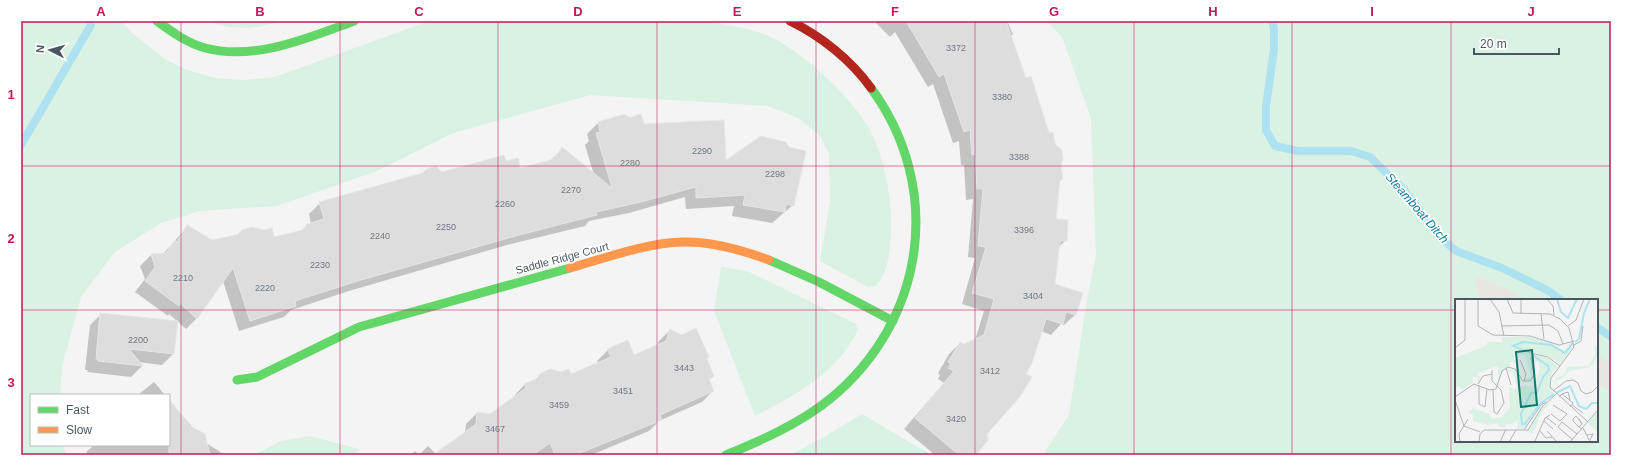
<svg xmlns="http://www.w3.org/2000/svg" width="1632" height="476" font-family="Arial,sans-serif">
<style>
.green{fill:#d9f2e3}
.sand{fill:#e7e6e1}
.shadow{fill:#0003}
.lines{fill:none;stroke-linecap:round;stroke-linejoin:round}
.stream{stroke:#aee2f0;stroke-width:8}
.building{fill:#ddddde;stroke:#e5e6e7}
.fast{stroke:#63d668;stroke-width:9}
.slow{stroke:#ff974d;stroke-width:9}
.jam{stroke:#b3261e;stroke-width:9}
.grid{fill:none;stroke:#c2185b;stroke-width:1;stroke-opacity:0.55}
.labels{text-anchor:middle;stroke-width:3.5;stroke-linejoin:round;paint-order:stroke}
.number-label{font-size:9px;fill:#707881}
.street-label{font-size:11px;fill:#4a5661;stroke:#fff}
.water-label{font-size:12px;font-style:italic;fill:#0c7c9b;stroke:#fff}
.inset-river{fill:none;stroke:#aee2f0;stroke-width:2}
.inset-road{fill:none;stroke:#b0b5b9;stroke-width:1}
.view{fill:#0f766e;fill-opacity:0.15;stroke:#0f766e;stroke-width:2}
.inset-edge{fill:none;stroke:#4a5661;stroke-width:2}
.neatline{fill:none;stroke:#c2185b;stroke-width:1.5}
.grid-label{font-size:13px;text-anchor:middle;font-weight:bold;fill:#c2185b}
</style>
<rect width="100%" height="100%" fill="#f4f4f4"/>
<!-- green -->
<g class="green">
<path d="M21,21H121L132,33L165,59L187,70L216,78L244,80L275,77L429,21H703C725,24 750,28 771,37C805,54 853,98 871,132C884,158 890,190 891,219C891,242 891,268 876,286L868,287L820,261L830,202L829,154L821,137L798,118L768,106L591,95L453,133L377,171L277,206L200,211L161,223L115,252L81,297L62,367L60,395H31V445H62L68,455H21Z"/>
<path d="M208,21H282C257,29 232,31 208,21Z"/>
<path d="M1047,21H1611V363L1597,355V300H1523L1509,289L1474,276L1477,292L1480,300H1456V441H1597V384L1611,393V455H1043L1069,415L1087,300L1096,255L1091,118L1062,37Z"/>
<path d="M721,267L747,271L856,324L858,330C837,373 796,395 755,416L714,311Z"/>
<path d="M862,414L931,455H790L824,437Z"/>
<path d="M310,436L359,449L355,455H254L281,441Z"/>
</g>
<!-- sand -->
<g class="sand">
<path d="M1474,276L1509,289L1523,300H1480L1477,292Z"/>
<path d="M1597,355L1611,363V393L1597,384Z"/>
</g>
<!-- shadow -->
<g class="shadow">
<path d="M874,21H1007L1013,34L1010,37L1025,79L1054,145L1060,164L1062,179L1059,182L1055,220L1066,240L1058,248L1054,285L1076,314L1064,325L1061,324L1051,335L1041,331L975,455H935L904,429L944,383L938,379L940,375L938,373L949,354L960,343L964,345L975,340L984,311L962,304L975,258L968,257L973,199L966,200L964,165H961L959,141L953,143L933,84L928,87L895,32L890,37Z"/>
<path d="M625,115L725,162L793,205L772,223L732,216L734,206L686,209L685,197L629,213L589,221L585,226L507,245L349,291L291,310L284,317L239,331L223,281L197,318L186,329L169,314L168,316L135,292L145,279L140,266L151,255L163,254L188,226L212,241L237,236L242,230L274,238L301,231L307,225L311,224L309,214L320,203L442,173L505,162L520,170L550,161L562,149L594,175L585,145L589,141L587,134L598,123Z"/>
<path d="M101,314L173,354L162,365L138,362L142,366L131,377L87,372L88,370H85L90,325Z"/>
<path d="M670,330L706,359L713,377L708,381L713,391L702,402L659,421L649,431L591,455H411L415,451L419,455L428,446L436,454L465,433L466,424L477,413L490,416L515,398L514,396L525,384L571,375L598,364L597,361L608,350L634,356L657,346L659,341Z"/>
<path d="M154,382L165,395H138Z"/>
<path d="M169,400L206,443L225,455H89L86,452L92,447L90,445H169Z"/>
</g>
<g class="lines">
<!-- stream -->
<g class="stream">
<path d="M1272,21L1274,28V49L1266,107V130L1275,146L1298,151H1351L1370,157L1404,190L1438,235L1456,251L1502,268L1547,290L1561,300"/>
<path d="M21,145L91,25"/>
<path d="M1597,327L1611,337"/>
</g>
</g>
<!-- building -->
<g class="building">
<path d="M906,21H1006L1026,78L1031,76L1049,133L1053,132L1055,144L1062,150L1063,159L1061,164L1063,179L1060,180L1056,219L1068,220L1067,241H1060L1055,284L1083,293L1076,315L1066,312L1063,324L1046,319L1032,363L1026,374L1032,377L1019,398L987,434L988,440L976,455H959L915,418L954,371L948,368L951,363L948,362L960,342L964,344L984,335L994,299L972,293L986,247L978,246L983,188L977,189L975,154L972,155L970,130L964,132L944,74L939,77Z"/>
<path d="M625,114L629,118L641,114L644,124L724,120L726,160L761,136L786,142L789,147L806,151L794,206L786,204L785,212L743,205L745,195L696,198V187L641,202L596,212L597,215L519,235L361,280L295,301L296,306L250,321L233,268L197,319L180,303L179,306L145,281L155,267L151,254L166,253L175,240L177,242L187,225L212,240L240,234L242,230L252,227L264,230L272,228L274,237L303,230L307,224L324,219L319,202L423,173L427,169L436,166L442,172L504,155L506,161L518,158L520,168L554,159L562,147L612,188L596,133L600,132L598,122Z"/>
<path d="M100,313L178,321L174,354L129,349L143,366L98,361V359H96Z"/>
<path d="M696,328L709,357L707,359L714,377L709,379L714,391L660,415L662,420L575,455H555L550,443L533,455H433L476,424L477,412L490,414L526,388L524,384L536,379L541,373L550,369L561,372L569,369L571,374L611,357L607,349L628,340L634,355L666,341L670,329L682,335Z"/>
<path d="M169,399L190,426L205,434L210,455H169Z"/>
</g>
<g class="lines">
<!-- fast -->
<g class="fast">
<path d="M157,21C172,32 187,43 205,48C255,61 308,38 354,21"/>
<path d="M769,260L819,282L893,321"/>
<path d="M237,380L257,377L359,327L570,268"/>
<path d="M726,455C762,440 799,424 830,399C925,321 945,189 871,88"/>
</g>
<!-- slow -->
<path class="slow" d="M570,268C606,258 645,243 683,242C711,241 742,250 769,260"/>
<!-- jam -->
<path class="jam" d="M790,21C821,36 851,60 871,88"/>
</g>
<!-- grid -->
<path class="grid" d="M181,21V455M340,21V455M498,21V455M657,21V455M816,21V455M975,21V455M1134,21V455M1292,21V455M1451,21V455M21,166H1611M21,310H1456M1597,310H1611"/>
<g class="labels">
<!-- number labels -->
<g class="number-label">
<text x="956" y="51">3372</text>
<text x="1002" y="100">3380</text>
<text x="702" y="154">2290</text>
<text x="1019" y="160">3388</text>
<text x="630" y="166">2280</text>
<text x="775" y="177">2298</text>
<text x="571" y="193">2270</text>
<text x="505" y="207">2260</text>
<text x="446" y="230">2250</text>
<text x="1024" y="233">3396</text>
<text x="380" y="239">2240</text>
<text x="320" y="268">2230</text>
<text x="183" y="281">2210</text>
<text x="265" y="291">2220</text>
<text x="1033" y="299">3404</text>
<text x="138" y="343">2200</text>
<text x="684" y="371">3443</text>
<text x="990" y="374">3412</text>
<text x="623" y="394">3451</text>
<text x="559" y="408">3459</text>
<text x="956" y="422">3420</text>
<text x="495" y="432">3467</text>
</g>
<!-- street labels -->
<g class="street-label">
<text transform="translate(562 258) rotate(-15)" y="4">Saddle Ridge Court</text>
</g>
<!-- water labels -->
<g class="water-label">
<text transform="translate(1417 208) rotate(49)" y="4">Steamboat Ditch</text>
</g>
</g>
<!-- overview -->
<g transform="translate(1455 299)">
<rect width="143" height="143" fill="#f4f4f4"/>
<path d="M47,38H75L94,42L109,52L116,43L119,46L105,65L94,57L76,55L78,76L74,81H70L76,77L70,57L62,55L58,60L63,65L55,62V67L50,69L45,75L43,87L39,84H43V68H39L22,75L26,78L22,84L23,78H18L17,84L7,91L4,87L0,89V59L30,47L33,43H47ZM143,46V56L138,65L134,68L114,72L108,79L102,81L98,88L101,79L109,76L112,68L134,67L141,54L139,49ZM79,56L93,59L103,68L98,72L94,83L99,96L85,106L71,129L62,130L63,121L56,125H51L50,129L43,127L42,124L33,126L18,122V115L13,114L18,109L34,115L37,120L47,118L55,109L54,87L59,90L62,89L59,75L52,70L60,72L66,82L63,87H79L85,70L83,62L78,64L77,61ZM99,99L87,113L78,134L70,133L75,130L85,110ZM143,112V133L133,124Z" fill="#d9f2e3"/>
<path class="inset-river" d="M102,0L106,13L113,19L122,0M120,43L124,40L129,14L135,0M76,54L58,47L68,43L96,46L110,54L118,44M79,57L93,67L94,71L88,78L82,93L76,94L66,115L67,125H70L85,105L99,95M101,94L115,87L124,107L131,110L137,104H143"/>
<path class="inset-road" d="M23,0V27L38,36L75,37L104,46L119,42M35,0L44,13L49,37M52,0L58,14L95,15L105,20L114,29L119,48L96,79L95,88L133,123M66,0V15M92,0L98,7L99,16M86,15L89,40M46,27L94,26L103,32L108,45M113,27L121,21L129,0M119,46L126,42L128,27M0,49L10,41V0M65,61L71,75L69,82M51,69L56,86M37,71V82L46,91L49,104L42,115L39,113L38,91M23,85L28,77L37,75M24,86V105L30,108L32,90M98,92L111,82L118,81L123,84L126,92L131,95L137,93L143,87M107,95L113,93L115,101M0,98L19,85L35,91L41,90L47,72L53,68L60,70L68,82H75L79,76L76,59L79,55L93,58L105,67M104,98L107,95L118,104L115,108M0,101L9,127L25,133M117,106L128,114M96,115L105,122L112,115L98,106M91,118L101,126M124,120L127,125L124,128L127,130M89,122L98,130M124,128L118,122V120L121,117L127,125M128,129L134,141M69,131L86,106L91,103M85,132L91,139L97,138M92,132L102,143M132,136L138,135L134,143M118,141L103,128L107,123L122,135M80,142L90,119L95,116M5,143L4,135L13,120M24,143L25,135L29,131H73L87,108L101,95M45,143L51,130M54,143L61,131M115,143L143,111"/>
<path class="view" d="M77,51L82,106L66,108L61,53Z"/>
<rect width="143" height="143" class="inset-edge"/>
</g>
<!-- border -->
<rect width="1632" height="476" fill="none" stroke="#ffffff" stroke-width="44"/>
<!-- legend -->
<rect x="30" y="394" width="140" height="52" fill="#ffffff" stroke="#b7bbc0"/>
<rect x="38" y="407" width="20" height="6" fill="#63d668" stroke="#b7bbc0"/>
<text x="66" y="414" font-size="12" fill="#4a5661">Fast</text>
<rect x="38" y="427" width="20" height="6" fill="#ff974d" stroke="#b7bbc0"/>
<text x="66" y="434" font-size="12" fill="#4a5661">Slow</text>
<!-- north arrow -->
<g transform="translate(50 50) rotate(276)" stroke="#ffffff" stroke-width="3" paint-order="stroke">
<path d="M0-3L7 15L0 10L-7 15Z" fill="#4a5661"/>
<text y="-6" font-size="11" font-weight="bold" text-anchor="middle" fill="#4a5661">N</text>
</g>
<!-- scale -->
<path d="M1474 48v6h85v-6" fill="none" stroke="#4a5661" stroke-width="2"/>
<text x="1480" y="48" font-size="12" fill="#4a5661" stroke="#ffffff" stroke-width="3" paint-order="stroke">20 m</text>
<rect x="22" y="22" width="1588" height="432" class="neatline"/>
<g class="grid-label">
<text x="101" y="16">A</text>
<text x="260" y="16">B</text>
<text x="419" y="16">C</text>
<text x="578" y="16">D</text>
<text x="737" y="16">E</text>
<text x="895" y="16">F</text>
<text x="1054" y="16">G</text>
<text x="1213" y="16">H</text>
<text x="1372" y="16">I</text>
<text x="1531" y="16">J</text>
<text x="11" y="99">1</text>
<text x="11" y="243">2</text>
<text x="11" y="387">3</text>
</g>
</svg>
